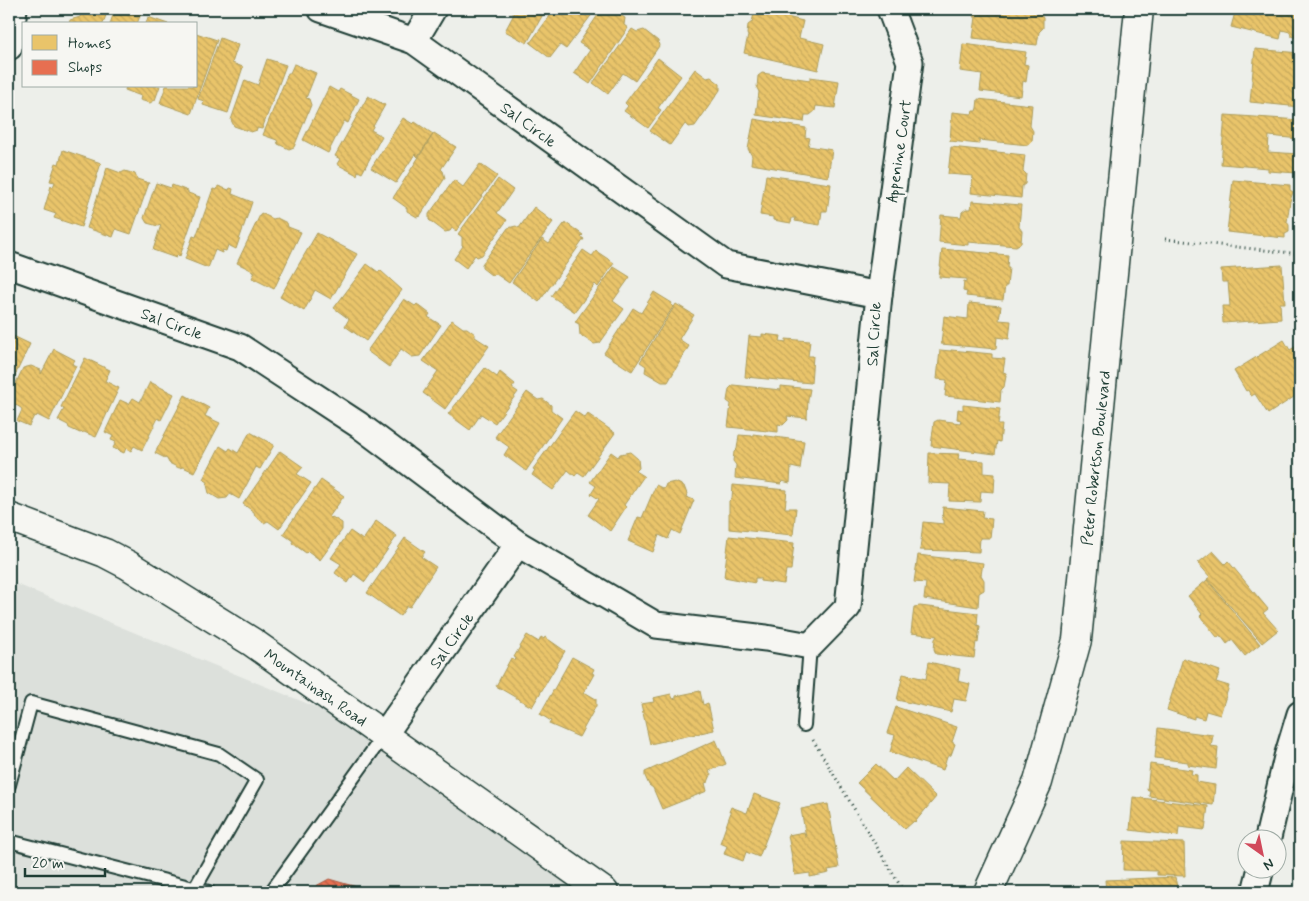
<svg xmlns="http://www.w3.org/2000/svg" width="1309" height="901" font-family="Mynerve,sans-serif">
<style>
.built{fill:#dce0db}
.homes{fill:url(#homes-back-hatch);stroke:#ac9c5a}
.shops{fill:url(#shops-back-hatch);stroke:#ab6048}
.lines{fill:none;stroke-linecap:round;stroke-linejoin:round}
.lane-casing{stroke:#1f3d34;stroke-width:16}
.street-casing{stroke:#1f3d34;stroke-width:29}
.secondary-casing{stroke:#1f3d34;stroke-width:31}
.path{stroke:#1f3d34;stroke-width:3;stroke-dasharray:1 4;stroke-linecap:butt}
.lane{stroke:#f6f6f2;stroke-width:12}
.street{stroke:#f6f6f2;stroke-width:25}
.secondary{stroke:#f6f6f2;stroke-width:28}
.labels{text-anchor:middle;stroke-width:5;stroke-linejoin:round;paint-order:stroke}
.street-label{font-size:16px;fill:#1f3d34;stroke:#f6f6f2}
</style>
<defs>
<pattern id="homes-back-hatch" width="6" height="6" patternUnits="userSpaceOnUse" patternTransform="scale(1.25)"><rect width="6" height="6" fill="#e9c46a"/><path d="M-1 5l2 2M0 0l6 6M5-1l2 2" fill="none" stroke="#c7a95c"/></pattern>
<pattern id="shops-back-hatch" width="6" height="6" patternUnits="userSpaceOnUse" patternTransform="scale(1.25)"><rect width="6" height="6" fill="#e76f51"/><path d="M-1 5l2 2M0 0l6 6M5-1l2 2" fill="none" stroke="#bb5c44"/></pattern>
</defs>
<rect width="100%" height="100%" fill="#edefea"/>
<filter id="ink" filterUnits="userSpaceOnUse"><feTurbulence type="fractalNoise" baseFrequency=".02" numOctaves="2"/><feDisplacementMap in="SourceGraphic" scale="10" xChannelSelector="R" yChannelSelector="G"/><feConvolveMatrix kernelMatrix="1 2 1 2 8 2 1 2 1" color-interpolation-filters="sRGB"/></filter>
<g filter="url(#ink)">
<!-- built -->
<path class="built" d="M9,581L384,735L604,892H9Z"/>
<!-- homes -->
<g class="homes">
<path d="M83,9H108L103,24H69L70,20L80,17Z"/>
<path d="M115,9H129L141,13L137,24H110Z"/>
<path d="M507,9H546L527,43L505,31L514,14Z"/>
<path d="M555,9H596L566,49L560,45L550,58L530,43Z"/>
<path d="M602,9H611L625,18L624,25L628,28L590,84L574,73L590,50L579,43Z"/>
<path d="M755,9L803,21L799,38L824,44L818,70L744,53L748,36L747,34L748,25L752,22Z"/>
<path d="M974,9H1041V15L1043,18V28L1039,32L1037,45L973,38L976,17H974Z"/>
<path d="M1236,9L1300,10V39L1291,36L1290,32L1282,30L1280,39L1231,27Z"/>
<path d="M148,17L168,24H146Z"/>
<path d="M632,29L637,32L644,30L658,41L659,46L635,81L623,73L608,94L593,83Z"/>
<path d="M196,33L217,40L191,114L160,103L166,86H196Z"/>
<path d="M220,38L238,45L232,63L243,67L228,113L203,105L204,101L198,99Z"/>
<path d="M963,44L1026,52L1024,64L1028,65L1026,82L1023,81L1021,96L980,91L982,74L960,71Z"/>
<path d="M1255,49L1300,53V107L1250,102Z"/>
<path d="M658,58L681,76L658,108L661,110L648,128L624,111L628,106L625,103Z"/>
<path d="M267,59L286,65L262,129L257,128V130L251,132L234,126L231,120L245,80L258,85Z"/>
<path d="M294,64L316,73L306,98L309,99L311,105L294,147L289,149L278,144L277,140L263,135L288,73H290Z"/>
<path d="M695,69L707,78L711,77L720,84V90L695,126L689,127L685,124L670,145L650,131Z"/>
<path d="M762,73L810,80V77L839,81L835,108L816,106L815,111L810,115H805L804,122L756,115L759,92L757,88L758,76Z"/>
<path d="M126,86H160L155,100L150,103L140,100L141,96L125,90Z"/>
<path d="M329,87L338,92L340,89L359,99L348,123L344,121L328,153L303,140Z"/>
<path d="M368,96L385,105L371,130L382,136L362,173L358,171L357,175L337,164L340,159L335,156Z"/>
<path d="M978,99L1032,105L1030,126L1033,131L1032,141L1028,145L979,140V144L950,141L952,112L972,114L973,111H976L977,108Z"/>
<path d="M1225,115L1300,120V139L1269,136L1268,152L1299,154L1297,173L1268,171V168L1221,164Z"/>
<path d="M403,118L413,124L415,122L433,134L418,157L415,154L396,183L371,168Z"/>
<path d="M754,119L806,128L805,137L810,138L808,146L832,150L828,177L751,164L752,156L748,149Z"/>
<path d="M434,133L456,147L441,169L443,171L445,178L420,216L417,217L407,211V208L393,198Z"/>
<path d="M951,147L1025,155L1023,171L1026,174L1025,184L1022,186L1021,198L971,193L973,176L948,174Z"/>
<path d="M63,150L101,163L81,227L54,218L56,214L44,210L51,186L53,187L55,182L50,181L56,163L59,164Z"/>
<path d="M480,164L497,176L456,231L452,228L450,231L445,232L429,220V214L454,180L463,187Z"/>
<path d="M107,168L121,173L125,171L135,174L137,179L149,183L131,234L116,229L113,237L87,228Z"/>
<path d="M766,175L831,184L827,211H822L820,225L795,221L796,218H792L791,223L773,220V217L760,215Z"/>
<path d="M498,179L513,190L497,213L507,220L482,255L477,257L475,255L466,268L454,259L463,246L462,245V237L458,234Z"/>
<path d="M1233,180L1290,185V190L1293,192L1290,201L1287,222L1289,225V232L1285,234V238L1227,232Z"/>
<path d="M156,183L171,188L172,185L188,191V193L200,197L180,256L177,255L176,258L153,250L161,225L158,226L147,223L144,218Z"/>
<path d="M218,186L229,190L230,188L233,189L232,194L252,202L236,249L228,245L226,251L222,250V253L215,250L208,268L185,259L193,236L196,237L213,189L217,190Z"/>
<path d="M972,201L1021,205L1019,227L1022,231L1021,243L1016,246L968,242V245L939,242L941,215L961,217L962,212L966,209H971Z"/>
<path d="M534,207L553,222L509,283L496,274L491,275L482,268V264L508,228L516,226L519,228Z"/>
<path d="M261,213L273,219L277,218L287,223L288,227L301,232L274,289L252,278L255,272L237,263Z"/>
<path d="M566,223L583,235L581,237L584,239L539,302L512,282L542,239L549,244L564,224L565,225Z"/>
<path d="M317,233L357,254L331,299L315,290L304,311L280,297Z"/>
<path d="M942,249L1008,255L1007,268H1009L1007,286H1005L1003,300L966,296L967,292L963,291L964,281L967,282V279L939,277Z"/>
<path d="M583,250L592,256L596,251L614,263L598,287L595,284L575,312L551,296Z"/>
<path d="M367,264L378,272L381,271L402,290L366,341L345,326L349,319L334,308Z"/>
<path d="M1282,265L1285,303H1280L1281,319L1223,323L1222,306H1230L1228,282H1222L1221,269Z"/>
<path d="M614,267L630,277L613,301L624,309L600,343L594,344L580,335L579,324L575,322Z"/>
<path d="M654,292L672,303L671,305L673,307L632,371L630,370L604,353L633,308L641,313Z"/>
<path d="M404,299L415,306L417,304L430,314L428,317L441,325L420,356L412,357L401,349L389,367L367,351Z"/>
<path d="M969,303L1001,306L999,320L1011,321L1009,339L997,337L996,349L941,344L944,316L968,319Z"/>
<path d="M676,304L694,315L679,339L689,346L668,382H662L645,372L646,366L640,362Z"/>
<path d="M452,320L463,328H467L475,334V337L489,346L445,409L423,393L438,371L423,361Z"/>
<path d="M9,334L30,344L9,388Z"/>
<path d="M762,334L781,336L780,341L786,342V339L810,341L808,356H813L811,383L745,377L749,336L762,337Z"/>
<path d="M1284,340L1290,350L1298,345L1300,350V393L1268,414L1255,394L1251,396L1248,390L1246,391L1234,371Z"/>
<path d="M54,349L75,360L72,364L76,366L49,421L37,415L36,417L34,416L29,426L17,421L22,410L21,408L9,401V398L23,368L31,366L41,370V374Z"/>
<path d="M940,350L951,351V350L992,354V358L1005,359L1003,372L1006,373V376L1004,387L1001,390L1000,402L945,396L947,380L937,379Z"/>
<path d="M85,358L110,370L105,381L119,388L96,437L84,432L80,433L69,428L68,425L58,420L64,409L61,407Z"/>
<path d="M485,368L497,377L500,372L515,384L512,388L518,392L495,423L481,414L470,430L448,414Z"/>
<path d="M150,382L174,394L161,420L158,418L142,450L134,446L131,451L126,448L124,453L113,448L116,442L111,440L113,436L105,432L120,400L129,404L133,398L140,402Z"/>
<path d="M733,385L781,390V386L810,389L808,400L807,418L787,416L788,420L783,425L778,424V432L728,427L731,404L727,401L729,389Z"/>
<path d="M527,392L538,400L543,399L551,405V410L562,418L526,471L504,455L509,447L495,437Z"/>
<path d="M185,395L209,408L205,416L220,423L194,472L183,467L179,468L169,463L167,459L155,453Z"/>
<path d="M963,405L1000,409L998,425H1002L1000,442L997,441L995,454L931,446L934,422L938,420L960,423L961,420L957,419L958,409L963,410Z"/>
<path d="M575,411L585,418L588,414L615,433L584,476L578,472L575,476L568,470L553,490L532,475L535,470L533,469Z"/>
<path d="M250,432L274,445L260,469L256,467L239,499L230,494L227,498L219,499L209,493L207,485L208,482L203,479L220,446L228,451L230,448L238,453Z"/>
<path d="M753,434L804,441L800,469L791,467L790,483L782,481L781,484L735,478L736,465L733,461L734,452L737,449L739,435L753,436Z"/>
<path d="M280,451L303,467L297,474L311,483L279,529L268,521L264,523L255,516L254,512L243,504Z"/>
<path d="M611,452L618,457L620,454L630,452L638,459L639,468L636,471L644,476L624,505L626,507L610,531L588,515L599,499L591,494L596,486L590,482Z"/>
<path d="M929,453L959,454L958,459L984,461V473L995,474L994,492L981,491L980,502L949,501L950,484L928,483Z"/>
<path d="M321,480L344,496L329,517L331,518L332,517L342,523V530L320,560L308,551L306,553L292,543L293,541L283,534Z"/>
<path d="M675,482L684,486L687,494L686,497L694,500L680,534L672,530L668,539L659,535L653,552L628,541L638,517L642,518L656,485L664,489L666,484Z"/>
<path d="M733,485L787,490L785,508H796L793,535L729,529V501L732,498Z"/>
<path d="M943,507L983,511L982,518L992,519L990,538H980L979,552L920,550L923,522L944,524V520H942Z"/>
<path d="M376,521L397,536L365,582L354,574L348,583L335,573L341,564L331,558L350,531L363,540Z"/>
<path d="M1293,531H1300V589L1295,588V564H1297L1296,553L1294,554Z"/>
<path d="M729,536L794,543L791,570H786L784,584L760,581V578H755V583L724,577Z"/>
<path d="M405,538L425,552L421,557L436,567L410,607L407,606L400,616L367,593Z"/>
<path d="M1213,551L1225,564L1228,561L1268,609L1263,613L1278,630L1262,643L1207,579L1210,577L1198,563Z"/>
<path d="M918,555L983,563L981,575L984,580V590L979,593L978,607L924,599L926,583L914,582Z"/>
<path d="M1207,580L1260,644L1245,656L1232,640L1227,644L1221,636L1217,637L1200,616L1202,614L1188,596Z"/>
<path d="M920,606L978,613L977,625L980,626L978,643L976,642L974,658L936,654L934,649L935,639L937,636L911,633L914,607Z"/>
<path d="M527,635L539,642L541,637L544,639L545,637L565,651L532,707L496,686L511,658L515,661L516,658L514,657Z"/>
<path d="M572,657L594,669L592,673L594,674L583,694L586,693L596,699V706L579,737L549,724L551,721L540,714Z"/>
<path d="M1183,658L1220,671L1216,682L1229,686L1220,715L1206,711L1204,719L1194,716V719L1167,710Z"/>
<path d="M929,662L960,669L958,681L970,684L966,701L954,699L951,712L897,700L903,674L926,679Z"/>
<path d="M700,691L703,705L708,703L714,730L650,744L641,704L654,702L653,698L671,694L673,699L676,698V696Z"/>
<path d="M896,707L957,727L952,742L955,744L951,755L947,757L943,770L890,752L895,735L887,733Z"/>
<path d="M1158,728L1213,735L1211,746L1218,747L1216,769L1188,765V762L1155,758Z"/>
<path d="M716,740L726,764L709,771L711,775L708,782L705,783L707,791L662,809L653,788L649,785L645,776V772Z"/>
<path d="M876,764L894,781L906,768L936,797L915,822L914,821L905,829L857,783Z"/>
<path d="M1150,764L1192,770L1191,774L1197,775V782L1215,785L1213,805L1149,796L1150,790H1147Z"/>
<path d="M754,794L780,803L759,857L746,852L743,861L724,854L727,846L720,843L731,812H729L731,807L747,813Z"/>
<path d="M1133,797L1208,806L1205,830L1179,827L1178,836L1130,830Z"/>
<path d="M828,804L839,868L828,870L829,873L810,877V873L795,875L788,835L804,832L805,837H806L801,809Z"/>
<path d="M1124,841L1184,843L1185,876L1157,875V871L1123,870Z"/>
<path d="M1175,877L1178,892H1106L1105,880Z"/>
</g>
<!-- shops -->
<path class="shops" d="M329,879L374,892H314L316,886Z"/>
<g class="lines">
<defs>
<g id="lane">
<path d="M804,725L810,646"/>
<path d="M9,785L31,703L219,754L257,780L195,888"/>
<path d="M9,841L209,892"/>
<path d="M271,892L384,735"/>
</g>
<g id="street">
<path d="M414,41L433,9"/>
<path d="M9,47L14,9"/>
<path d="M9,265L240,347L359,425L518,544L656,625L766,638L810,646L848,607L879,295L726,265L414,41L321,9"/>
<path d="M879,295L910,62L890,9"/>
<path d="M384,735L518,544"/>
<path d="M1268,838L1287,757L1300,714"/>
<path d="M1255,892L1261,868"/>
</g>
<g id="secondary">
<path d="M9,517L105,553L128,565L252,642L604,892"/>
<path d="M988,892L1038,782L1077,640L1139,9"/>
</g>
</defs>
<!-- lane casing -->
<use href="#lane" class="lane-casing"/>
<!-- street casing -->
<use href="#street" class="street-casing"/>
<!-- secondary casing -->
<use href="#secondary" class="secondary-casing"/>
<!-- path -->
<g class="path">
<path d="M1165,239L1300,254"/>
<path d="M813,740L904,892"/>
</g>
<!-- lane -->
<use href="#lane" class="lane"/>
<!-- street -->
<use href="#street" class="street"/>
<!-- secondary -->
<use href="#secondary" class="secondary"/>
</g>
</g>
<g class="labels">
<!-- street labels -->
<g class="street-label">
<text transform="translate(529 124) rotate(36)" y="6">Sal Circle</text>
<text transform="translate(898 151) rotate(-82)" y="6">Appenine Court</text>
<text transform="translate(172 323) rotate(20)" y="6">Sal Circle</text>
<text transform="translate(873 334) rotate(-87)" y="6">Sal Circle</text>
<text transform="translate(1095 458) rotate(-84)" y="6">Peter Robertson Boulevard</text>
<text transform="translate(451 640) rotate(-55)" y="6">Sal Circle</text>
<text transform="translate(316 687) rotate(35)" y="6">Mountainash Road</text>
</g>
</g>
<!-- margin -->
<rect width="1309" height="901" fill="none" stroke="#f6f6f2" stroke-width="30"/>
<rect x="15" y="15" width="1279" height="871" fill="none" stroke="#1f3d34" stroke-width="2" filter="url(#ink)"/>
<!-- legend -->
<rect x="22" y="22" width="175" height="65" fill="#f6f6f2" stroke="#a0aca6"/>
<rect x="32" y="35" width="25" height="15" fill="#e9c46a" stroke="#a0aca6"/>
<text x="68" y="48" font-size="15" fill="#1f3d34">Homes</text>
<rect x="32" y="60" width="25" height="15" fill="#e76f51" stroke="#a0aca6"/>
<text x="68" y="72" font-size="15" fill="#1f3d34">Shops</text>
<!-- north arrow -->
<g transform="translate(1262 854) rotate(147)"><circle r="24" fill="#f6f6f2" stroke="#a0aca6"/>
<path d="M0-4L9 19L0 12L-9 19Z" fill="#d1495b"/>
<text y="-8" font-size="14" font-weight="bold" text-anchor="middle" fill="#1f3d34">N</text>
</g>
<!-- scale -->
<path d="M25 868v8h80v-8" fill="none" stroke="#1f3d34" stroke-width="2.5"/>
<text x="32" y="868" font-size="15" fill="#1f3d34" stroke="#f6f6f2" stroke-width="4" paint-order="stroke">20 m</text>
</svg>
